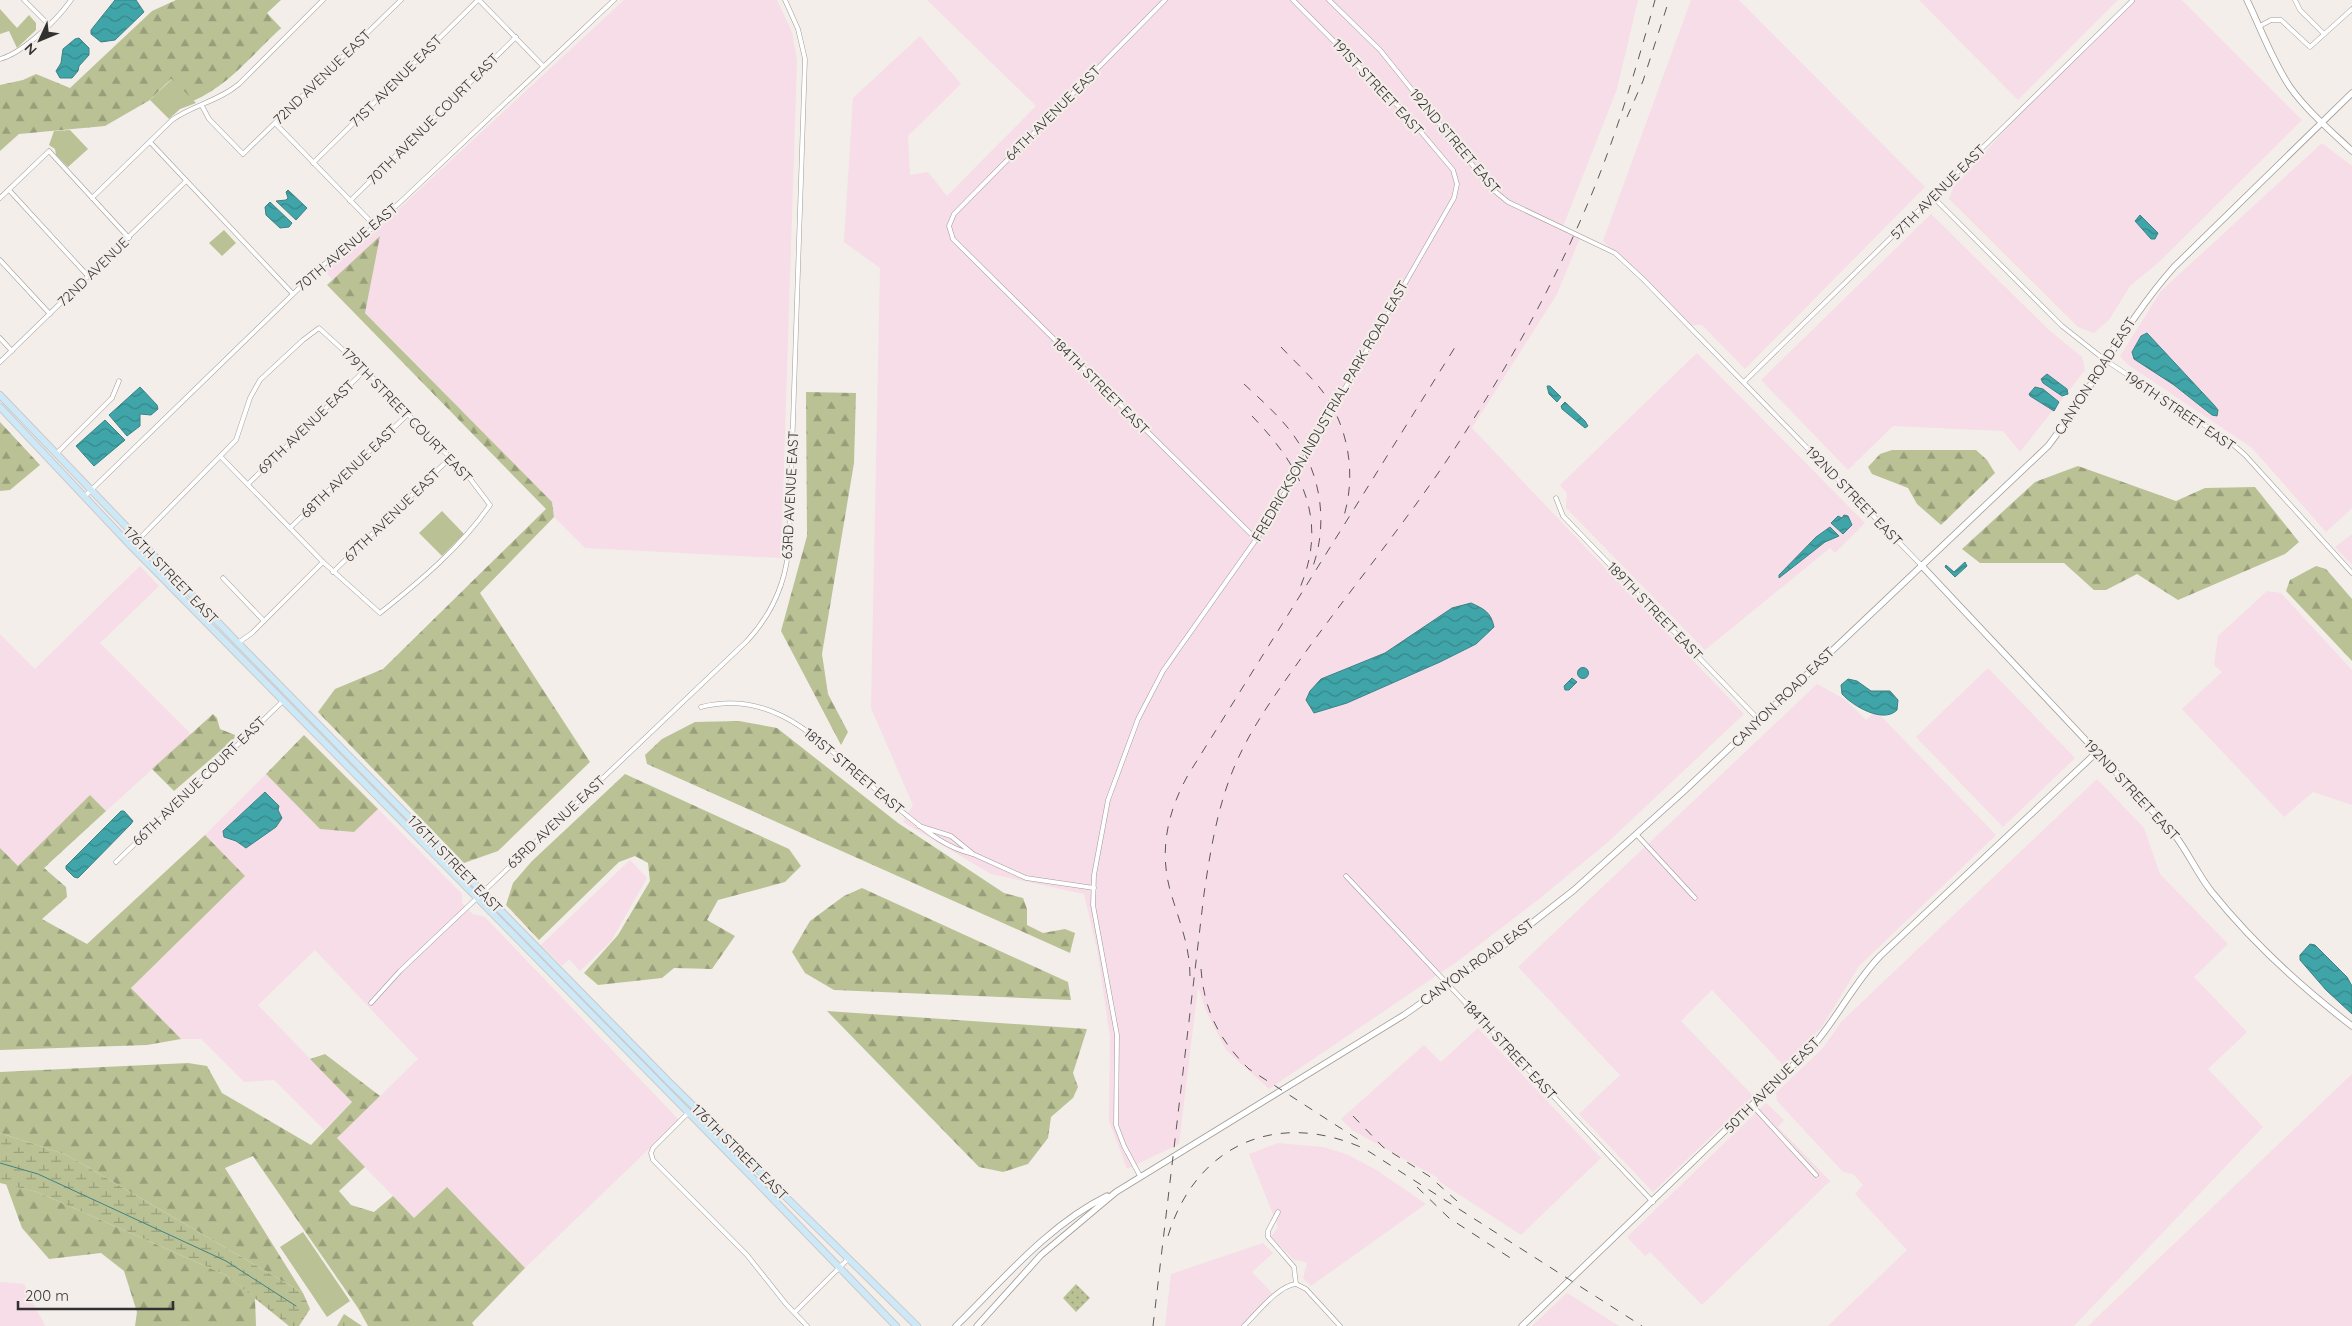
<svg xmlns="http://www.w3.org/2000/svg" width="2352" height="1326" font-family="Quicksand,sans-serif">
<style>
.industrial{fill:#f6dde7}
.grass{fill:url(#grass-dots)}
.forest{fill:url(#forest-firs)}
.wetland{fill:url(#wetland-marsh)}
.park{fill:#bac295}
.water{fill:url(#water-waves);stroke:#3c8285}
.lines{fill:none;stroke-linecap:round;stroke-linejoin:round}
.stream{stroke:#3c8285;stroke-width:1}
.street-casing{stroke:#a09b98;stroke-width:5}
.secondary-casing{stroke:#a09b98;stroke-width:7}
.primary-casing{stroke:#cac9c9;stroke-width:8}
.street{stroke:#fff;stroke-width:4}
.secondary{stroke:#fff;stroke-width:5.5}
.primary{stroke:#cde9f7;stroke-width:6}
.rail{stroke:#5a5856;stroke-width:1;stroke-dasharray:9 9;stroke-linecap:butt}
.labels{text-anchor:middle;stroke-width:4.5;stroke-linejoin:round;paint-order:stroke}
.street-label{font-size:14px;fill:#333130;stroke:#f3eeea}
</style>
<defs>
<pattern id="grass-dots" width="8" height="8" patternUnits="userSpaceOnUse" patternTransform="scale(1.25)"><rect width="8" height="8" fill="#bac295"/><path d="M2 2h.1M6 6h.1" fill="none" stroke="#989e7a" stroke-width="1.8" stroke-linecap="round"/></pattern>
<pattern id="forest-firs" width="22" height="20" patternUnits="userSpaceOnUse" patternTransform="scale(1.25)"><rect width="22" height="20" fill="#bac295"/><path d="M5 1l3.5 6h-7zM16 11l3.5 6h-7z" fill="#989e7a"/></pattern>
<pattern id="wetland-marsh" width="20" height="14" patternUnits="userSpaceOnUse" patternTransform="scale(1.25)"><rect width="20" height="14" fill="#bac295"/><path d="M1 5h8M5 5V1M11 12h8M15 12V8" fill="none" stroke="#989e7a"/></pattern>
<pattern id="water-waves" width="16" height="10" patternUnits="userSpaceOnUse" patternTransform="scale(1.25)"><rect width="16" height="10" fill="#40a5a9"/><path d="M0 5q4-4 8 0t8 0" fill="none" stroke="#36878a"/></pattern>
</defs>
<rect width="100%" height="100%" fill="#f3eeea"/>
<!-- industrial -->
<g class="industrial">
<path d="M624,0H777L792,32L797,60L781,558L585,548L554,517L552,502L324,271L361,244Z"/>
<path d="M927,0H1638L1617,89L1562,229L1580,238L1557,294L1472,428L1744,714L1608,842L1539,899L1458,961L1269,1089L1226,1050L1206,1011L1198,987L1179,1144L1127,1169L1109,1121L1110,1037L1097,949L1084,894L991,874L903,822L913,805L871,708L880,268L844,242L853,98L920,36L961,84L908,136L910,175L928,172L947,196L1036,106Z"/>
<path d="M1691,0H1739L1925,187L1745,369L1702,325H1688L1603,241Z"/>
<path d="M1919,0H2118L2018,100Z"/>
<path d="M2133,0H2182L2302,120L2158,263L2130,286L2109,320L2094,333L2078,327L1949,199L1953,188L2020,113Z"/>
<path d="M2322,143L2352,166V508L2326,532L2252,448L2127,364L2120,356L2161,291Z"/>
<path d="M1931,214L2050,331L2082,357L2085,370L2020,452L2003,431L1893,426L1848,470L1761,380Z"/>
<path d="M1697,353L1865,523L1835,553L1830,548L1705,650L1566,508L1567,493L1560,485Z"/>
<path d="M2352,534V565L2335,547Z"/>
<path d="M140,566L159,586L100,643L191,734L106,811L90,795L18,866L0,848V634L35,669Z"/>
<path d="M2267,591L2281,593L2352,670V805L2313,792L2284,817L2182,709L2222,672L2214,665L2218,636Z"/>
<path d="M1988,668L2075,758L2003,827L1916,737Z"/>
<path d="M1817,684L1846,700L1866,720L1876,711L1996,835L1859,966L1822,1027L1784,1066L1712,990L1681,1021L1753,1096L1653,1192L1579,1114L1620,1075L1518,967Z"/>
<path d="M266,774L320,829L354,832L378,809L462,894V903L473,914L485,917L679,1120L525,1268L447,1187L414,1218L337,1138L418,1059L315,950L258,1005L352,1102L324,1130L274,1080L244,1082L201,1039H181L131,988L245,876L205,835Z"/>
<path d="M2097,779L2144,828L2160,874L2228,944L2194,977L2247,1032L2208,1069L2263,1127L2074,1326H1828L1907,1250L1855,1194L1863,1185L1853,1174L1843,1172L1777,1101L1776,1093L1823,1048L1842,1021Z"/>
<path d="M630,860L647,878L611,941L580,971L569,959L562,966L541,945Z"/>
<path d="M1478,1028L1601,1158L1521,1235L1437,1180L1438,1178L1352,1130L1341,1119L1424,1045L1441,1062Z"/>
<path d="M2352,1074V1326H2088Z"/>
<path d="M1766,1103L1784,1120L1778,1127L1830,1181L1702,1305L1650,1252L1645,1256L1627,1237Z"/>
<path d="M1278,1143L1323,1147L1346,1154L1375,1169L1426,1204L1311,1286L1303,1278L1307,1263L1297,1260L1295,1261L1271,1237L1278,1227L1249,1154Z"/>
<path d="M1263,1243L1273,1253L1252,1272L1272,1293L1241,1326H1165L1171,1274Z"/>
<path d="M0,1282L24,1284L45,1326H0Z"/>
<path d="M1567,1293L1619,1326H1532Z"/>
</g>
<!-- grass -->
<path class="grass" d="M1076,1284L1090,1298L1076,1312L1063,1298Z"/>
<!-- forest -->
<g class="forest">
<path d="M176,0H281L267,13L281,28C254,53 228,86 193,101L171,79L150,100L105,126L19,134L0,151V85L23,80L36,74L70,88L152,11Z"/>
<path d="M380,236L365,313L552,502L554,517L480,593L590,762L498,851L464,863L318,712L335,689L383,669L546,509L327,285Z"/>
<path d="M806,392L856,393L854,463L822,654L828,694L848,732L841,745L781,631L807,536Z"/>
<path d="M0,422L40,465L10,490L0,491Z"/>
<path d="M1892,450H1976L1987,460L1995,473L1941,525L1917,504L1908,488L1872,474L1868,467L1880,454Z"/>
<path d="M2078,466L2176,501L2205,488L2255,487L2299,542L2285,554L2178,600L2137,574L2106,590H2094L2064,563H1980L1962,549L2035,482Z"/>
<path d="M2316,566L2326,569L2352,599V661L2286,591L2290,580Z"/>
<path d="M213,714L217,718L220,729L235,735L234,739L174,791L152,769Z"/>
<path d="M739,721L777,728L898,823L1004,893L1023,898L1027,909V925L1043,933L1065,929L1075,933L1070,953L647,764L645,755L662,739L695,722Z"/>
<path d="M304,735L378,809L354,832L320,829L266,774Z"/>
<path d="M625,774L789,849L801,866L785,882L718,900L707,920L735,936L712,969L674,968L662,978L598,985L584,973L618,935L650,881L648,863L635,856L619,862L539,940L506,905L513,883L532,861Z"/>
<path d="M90,795L106,811L44,868L66,887L67,897L42,919L87,944L205,835L245,876L131,988L181,1039L147,1045L0,1050V848L18,866Z"/>
<path d="M862,888L1068,982L1071,1000L834,990L805,973L792,952L810,921L844,896Z"/>
<path d="M827,1011L1087,1029L1073,1073L1078,1087L1073,1098L1051,1117L1048,1138L1028,1164L1003,1172L979,1167Z"/>
<path d="M325,1054L380,1096L337,1138L365,1167L339,1191L351,1205L374,1212L393,1196L414,1218L447,1187L525,1268L472,1323L474,1326H368L358,1308L253,1156L225,1168L303,1293L67,1155L0,1133V1072L188,1063L207,1066L222,1093L311,1145L352,1102L310,1059Z"/>
<path d="M6,1184L37,1192L226,1275L255,1298L256,1326H135L137,1312L124,1271L101,1253L49,1259L22,1228Z"/>
</g>
<!-- wetland -->
<g class="wetland">
<path d="M0,1133L67,1155L303,1293L310,1309L299,1326H289L226,1275L37,1192L0,1183Z"/>
<path d="M344,1314L362,1326H337Z"/>
</g>
<!-- park -->
<g class="park">
<path d="M0,9L17,28L29,15L36,23V30L17,48L9,31L0,34Z"/>
<path d="M172,79L196,103L180,109L169,119L150,100Z"/>
<path d="M70,130L88,149L68,167L56,155L55,149L49,145L54,131Z"/>
<path d="M224,230L236,243L222,256L209,243Z"/>
<path d="M442,511L464,534L442,556L419,533Z"/>
<path d="M303,1232L350,1301L327,1317L280,1247Z"/>
</g>
<!-- water -->
<g class="water">
<path d="M115,0H136L144,12L115,40L101,42L91,34V30Z"/>
<path d="M79,38L89,48V55L79,66L78,71L72,78H60L56,71L61,63L63,49L75,39Z"/>
<path d="M288,190L307,208L296,220L276,201L286,200L288,198L286,192Z"/>
<path d="M270,202L292,223L289,227L280,228L266,215L265,207Z"/>
<path d="M2140,215L2158,233L2155,239H2151L2135,221Z"/>
<path d="M2147,333L2214,405L2218,410L2217,416L2212,415L2174,385L2134,359L2132,352L2141,336Z"/>
<path d="M2047,374L2067,389L2068,394L2062,396L2043,383L2041,379Z"/>
<path d="M1547,386H1550L1561,397L1557,402L1549,394Z"/>
<path d="M140,387L157,405L158,409L151,415L140,414V426L127,436L109,415Z"/>
<path d="M2035,387L2043,389L2059,402L2054,411L2030,396L2029,394Z"/>
<path d="M1565,402L1585,421L1588,426L1585,428L1562,409L1561,406Z"/>
<path d="M105,420L125,440L94,466L76,446Z"/>
<path d="M1844,515L1848,516L1852,525L1843,534L1831,523L1838,516L1842,518Z"/>
<path d="M1830,527L1839,536L1825,542L1779,578V575L1816,537Z"/>
<path d="M1965,562L1967,566L1955,577L1945,567L1946,565L1954,572Z"/>
<path d="M1471,603C1484,609 1491,612 1494,627L1476,644L1440,662L1347,703L1314,713L1306,700L1310,691L1321,679L1385,653L1452,608Z"/>
<circle cx="1583" cy="673" r="5.5"/>
<path d="M1572,678L1577,682L1569,690H1565L1564,686Z"/>
<path d="M1848,679L1857,681L1871,691H1890L1898,700L1897,710C1883,724 1853,706 1842,694L1841,685Z"/>
<path d="M265,792L279,806L278,810L282,818L276,827L246,848L236,841L224,837L223,831Z"/>
<path d="M121,811H124L133,821L131,824L78,878L74,877L66,869V866Z"/>
<path d="M2310,944L2315,945L2347,977L2352,986V1014L2326,990L2300,960V955Z"/>
</g>
<g class="lines">
<!-- stream -->
<path class="stream" d="M0,1163L38,1174L226,1261L296,1306"/>
<defs>
<g id="street">
<path d="M24,0L48,24"/>
<path d="M479,0L543,66"/>
<path d="M1165,0L954,214L949,226L953,239L1257,540"/>
<path d="M1329,0L1380,50L1491,188L1508,202L1615,253L1644,280L1921,565"/>
<path d="M2295,0L2300,10L2324,34"/>
<path d="M2260,26L2271,20H2281L2310,47L2352,9"/>
<path d="M0,59C23,53 57,20 71,0"/>
<path d="M202,106L209,119L243,154L401,0"/>
<path d="M275,123L375,226"/>
<path d="M150,142L293,294"/>
<path d="M313,163L478,0"/>
<path d="M9,190L88,276"/>
<path d="M1933,197L2062,326L2105,360L2229,441L2245,455L2352,573"/>
<path d="M0,198L49,151L129,238"/>
<path d="M92,198L172,120C193,105 219,101 239,84L323,0"/>
<path d="M350,201L516,37"/>
<path d="M0,260L50,314"/>
<path d="M0,338L12,351"/>
<path d="M0,362L186,181"/>
<path d="M1744,382L2132,1"/>
<path d="M56,454L112,398L119,381"/>
<path d="M248,484L365,370"/>
<path d="M84,497L323,265L375,226L614,0"/>
<path d="M1556,498L1563,516L1759,720"/>
<path d="M290,528L408,414"/>
<path d="M138,540L236,440L250,398L260,380L303,340L319,328L365,370L468,476L490,505C461,547 419,582 380,613L323,562L221,457"/>
<path d="M333,572L450,458"/>
<path d="M223,578L264,621"/>
<path d="M238,643L252,633L323,562"/>
<path d="M701,707C765,691 806,728 850,767C868,783 886,799 905,814C926,831 946,848 973,854L951,836L919,826"/>
<path d="M1637,835L1695,898"/>
<path d="M973,854L1026,878L1094,888"/>
<path d="M116,862L283,701"/>
<path d="M1346,876L1653,1202"/>
<path d="M483,892L747,641C773,613 787,580 789,542L805,59L798,29L785,0"/>
<path d="M371,1003L400,971L478,897"/>
<path d="M1752,1105L1816,1175"/>
<path d="M688,1113L653,1148L651,1153L653,1160L747,1255L786,1304L807,1326"/>
<path d="M1140,1176L1124,1146L1116,1125L1117,1035L1093,905L1094,875L1108,800L1138,719L1163,671L1267,524L1454,198L1457,184L1453,170L1405,113L1293,0"/>
<path d="M1278,1212L1268,1231V1237L1294,1267L1296,1284"/>
<path d="M1296,1284L1306,1289L1340,1326"/>
<path d="M795,1312L848,1259"/>
<path d="M1244,1326C1256,1314 1279,1285 1296,1284"/>
</g>
<g id="secondary">
<path d="M2247,0C2261,29 2272,60 2290,87C2307,111 2331,131 2352,151"/>
<path d="M1921,565L2174,834C2188,852 2197,873 2211,891C2251,941 2301,987 2352,1026"/>
<path d="M956,1326C1002,1281 1048,1225 1107,1196"/>
<path d="M977,1326L1041,1255L1116,1192L1404,1015L1504,945L1574,890L1683,792L2048,446C2093,388 2125,322 2174,267L2352,93"/>
<path d="M1522,1326L1813,1046C1838,1017 1854,983 1880,956L2097,752"/>
</g>
<g id="primary">
<path d="M0,395L238,643L669,1082L917,1326"/>
<path d="M0,407L131,546L747,1172L896,1326"/>
</g>
</defs>
<!-- street casing -->
<use href="#street" class="street-casing"/>
<!-- secondary casing -->
<use href="#secondary" class="secondary-casing"/>
<!-- primary casing -->
<use href="#primary" class="primary-casing"/>
<!-- street -->
<use href="#street" class="street"/>
<!-- secondary -->
<use href="#secondary" class="secondary"/>
<!-- primary -->
<use href="#primary" class="primary"/>
<!-- rail -->
<g class="rail">
<path d="M1627,117L1643,81L1669,0"/>
<path d="M1281,347C1295,362 1311,376 1323,392C1350,429 1357,479 1342,522"/>
<path d="M1244,384C1259,398 1275,412 1288,428C1320,467 1330,521 1312,569"/>
<path d="M1252,416C1301,467 1330,519 1299,590"/>
<path d="M1201,969C1204,1010 1219,1040 1249,1069L1359,1140"/>
<path d="M1190,976C1190,945 1178,918 1170,890C1159,849 1168,811 1188,775L1457,344"/>
<path d="M1353,1116L1383,1147L1429,1176L1457,1201"/>
<path d="M1417,1187L1449,1218L1515,1261"/>
<path d="M1168,1236C1196,1144 1278,1109 1365,1149L1642,1326"/>
<path d="M1153,1326L1204,894C1210,853 1217,809 1233,770C1251,726 1280,688 1307,650C1360,577 1418,507 1466,431C1508,365 1546,298 1578,226C1611,153 1634,77 1655,0"/>
</g>
</g>
<g class="labels">
<!-- street labels -->
<g class="street-label">
<text transform="translate(322 77) rotate(-44)" y="5">72ND AVENUE EAST</text>
<text transform="translate(396 81) rotate(-45)" y="5">71ST AVENUE EAST</text>
<text transform="translate(1378 87) rotate(47)" y="5">191ST STREET EAST</text>
<text transform="translate(1053 113) rotate(-45)" y="5">64TH AVENUE EAST</text>
<text transform="translate(433 119) rotate(-45)" y="5">70TH AVENUE COURT EAST</text>
<text transform="translate(1455 141) rotate(50)" y="5">192ND STREET EAST</text>
<text transform="translate(1938 192) rotate(-45)" y="5">57TH AVENUE EAST</text>
<text transform="translate(347 247) rotate(-40)" y="5">70TH AVENUE EAST</text>
<text transform="translate(93 272) rotate(-44)" y="5">72ND AVENUE</text>
<text transform="translate(2095 376) rotate(-57)" y="5">CANYON ROAD EAST</text>
<text transform="translate(1101 386) rotate(45)" y="5">184TH STREET EAST</text>
<text transform="translate(1330 411) rotate(-60)" y="5">FREDRICKSON INDUSTRIAL PARK ROAD EAST</text>
<text transform="translate(2180 411) rotate(34)" y="5">196TH STREET EAST</text>
<text transform="translate(407 415) rotate(46)" y="5">179TH STREET COURT EAST</text>
<text transform="translate(306 427) rotate(-44)" y="5">69TH AVENUE EAST</text>
<text transform="translate(349 471) rotate(-44)" y="5">68TH AVENUE EAST</text>
<text transform="translate(790 495) rotate(-87)" y="5">63RD AVENUE EAST</text>
<text transform="translate(1854 496) rotate(46)" y="5">192ND STREET EAST</text>
<text transform="translate(392 515) rotate(-44)" y="5">67TH AVENUE EAST</text>
<text transform="translate(171 575) rotate(46)" y="5">176TH STREET EAST</text>
<text transform="translate(1655 611) rotate(46)" y="5">189TH STREET EAST</text>
<text transform="translate(1783 697) rotate(-44)" y="5">CANYON ROAD EAST</text>
<text transform="translate(854 771) rotate(40)" y="5">181ST STREET EAST</text>
<text transform="translate(199 781) rotate(-44)" y="5">66TH AVENUE COURT EAST</text>
<text transform="translate(2132 790) rotate(47)" y="5">192ND STREET EAST</text>
<text transform="translate(556 822) rotate(-43)" y="5">63RD AVENUE EAST</text>
<text transform="translate(455 864) rotate(46)" y="5">176TH STREET EAST</text>
<text transform="translate(1477 962) rotate(-36)" y="5">CANYON ROAD EAST</text>
<text transform="translate(1510 1050) rotate(47)" y="5">184TH STREET EAST</text>
<text transform="translate(1772 1085) rotate(-45)" y="5">50TH AVENUE EAST</text>
<text transform="translate(740 1152) rotate(45)" y="5">176TH STREET EAST</text>
</g>
</g>
<!-- north arrow -->
<g transform="translate(40 40) rotate(226)" stroke="#f3eeea" stroke-width="4" paint-order="stroke">
<path d="M0-4L9 19L0 12L-9 19Z" fill="#333130"/>
<text y="-8" font-size="14" font-weight="bold" text-anchor="middle" fill="#333130">N</text>
</g>
<!-- scale -->
<path d="M18 1301v8h155v-8" fill="none" stroke="#333130" stroke-width="2.5"/>
<text x="25" y="1301" font-size="15" fill="#333130" stroke="#f3eeea" stroke-width="4" paint-order="stroke">200 m</text>
</svg>
